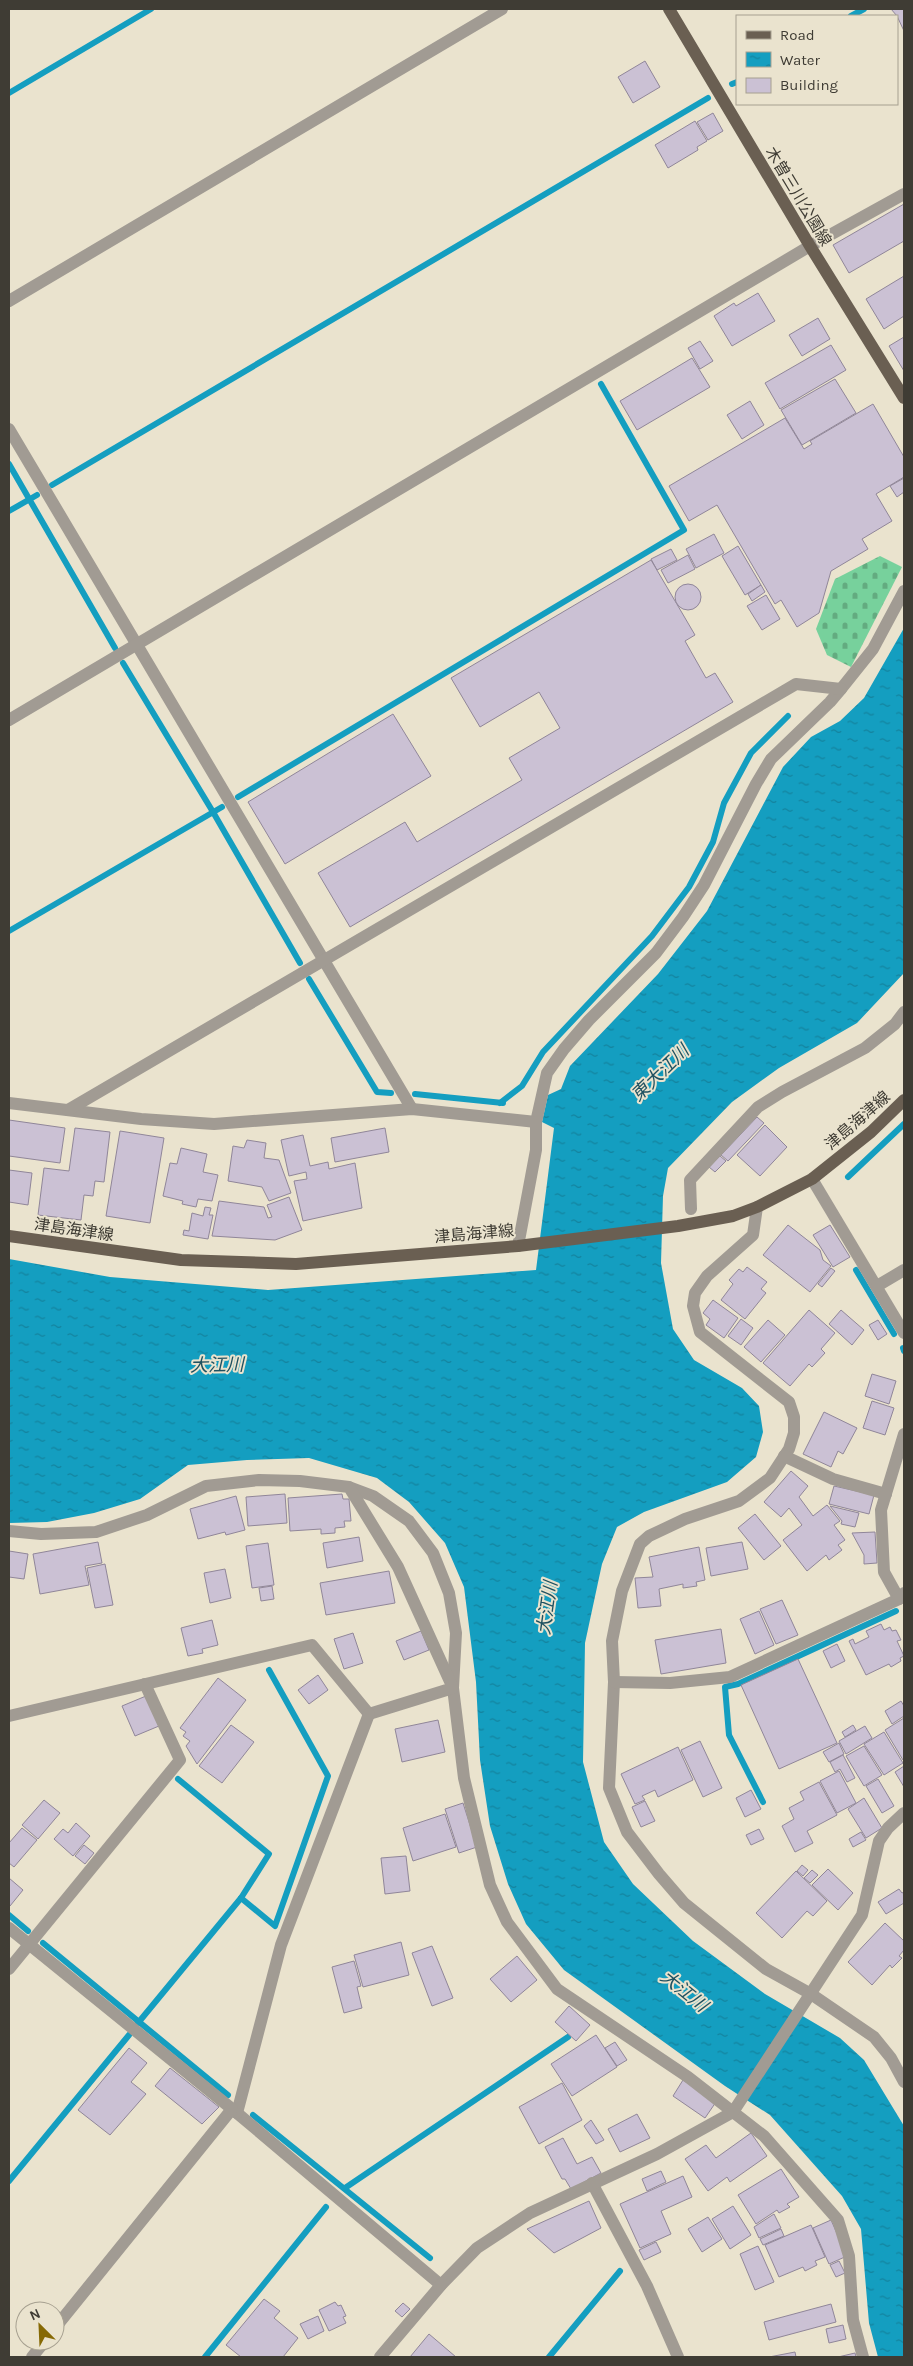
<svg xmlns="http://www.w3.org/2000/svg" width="913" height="2366" font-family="Karla,'Noto Sans JP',sans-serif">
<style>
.cemetery{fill:url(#cemetery-stones)}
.water{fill:url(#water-ripples)}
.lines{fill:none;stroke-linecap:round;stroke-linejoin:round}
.stream{stroke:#149ec0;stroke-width:6}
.building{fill:#cbc1d4;stroke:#908699}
.minor{stroke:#a19b93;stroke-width:12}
.major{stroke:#6a5f52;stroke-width:12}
.labels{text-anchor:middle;stroke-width:4;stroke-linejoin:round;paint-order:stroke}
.street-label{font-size:16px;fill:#3f3c34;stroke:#eae3ce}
.water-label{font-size:18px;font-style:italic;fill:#1f5160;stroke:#eae3ce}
</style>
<defs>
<pattern id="cemetery-stones" width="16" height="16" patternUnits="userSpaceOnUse" patternTransform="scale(1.25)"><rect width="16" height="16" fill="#77d19c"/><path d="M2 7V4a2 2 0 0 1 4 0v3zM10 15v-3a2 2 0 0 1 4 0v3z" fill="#63ab80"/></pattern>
<pattern id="water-ripples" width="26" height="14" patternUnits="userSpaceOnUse" patternTransform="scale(1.25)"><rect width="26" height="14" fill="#149ec0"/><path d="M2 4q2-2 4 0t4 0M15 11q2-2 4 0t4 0" fill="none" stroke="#14829d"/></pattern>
</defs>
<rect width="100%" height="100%" fill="#eae3ce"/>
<!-- cemetery -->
<path class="cemetery" d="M880,556L902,567L851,667L827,655L816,629L835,579Z"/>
<!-- water -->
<path class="water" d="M904,628V973L857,1023L779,1068L732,1102L668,1168L663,1196L661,1263L673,1329L694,1360L742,1388L759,1406L763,1432L756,1457L727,1482L644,1512L617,1527L602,1564L585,1643L583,1762L604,1842L633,1884L693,1941L765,1994L840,2038L864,2060L904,2126V2357H878L869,2323L861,2229L842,2196L770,2115L725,2086L564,1970L526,1924L508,1884L490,1826L480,1760L476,1682L464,1587L445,1543L409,1502L377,1478L309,1458L247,1460L188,1465L140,1499L94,1513L47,1522L9,1523V1259L110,1277L268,1290L536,1270L554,1128L542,1122L548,1095L561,1089L570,1066L658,974L707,911L783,767L811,737L840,721L864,698Z"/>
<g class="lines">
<!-- stream -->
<g class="stream">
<path d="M851,16L864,9"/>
<path d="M732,84L737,82"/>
<path d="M9,93L151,9"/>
<path d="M9,464L115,648"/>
<path d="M52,485L708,98"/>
<path d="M9,511L37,495"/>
<path d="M123,663L213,812L300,963"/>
<path d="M238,797L684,530L601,384"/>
<path d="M9,931L222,807"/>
<path d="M309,979L377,1092L391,1093"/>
<path d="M415,1094L503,1103"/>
<path d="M500,1103L522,1086L543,1052L652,936L689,887L713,842L724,803L751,753L788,716"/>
<path d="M848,1177L904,1124"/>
<path d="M856,1270L894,1334"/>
<path d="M903,1348L904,1351"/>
<path d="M763,1802L729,1735L725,1687L738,1684L896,1611"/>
<path d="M241,1898L275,1926L328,1776L269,1670"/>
<path d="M9,1915L28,1931"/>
<path d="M43,1943L228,2095"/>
<path d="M138,2023L241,1898L269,1854L178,1779"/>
<path d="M253,2115L430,2258"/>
<path d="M9,2181L129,2035"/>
<path d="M345,2188L568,2037"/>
<path d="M205,2357L326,2207"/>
<path d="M549,2357L620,2271"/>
</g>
</g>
<!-- building -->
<g class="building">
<path d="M891,9H904V31L897,16Z"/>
<path d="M645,61L660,87L633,103L618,77Z"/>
<path d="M713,113L723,131L708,140L697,122Z"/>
<path d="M695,121L707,141L697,147L698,150L668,168L655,145Z"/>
<path d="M904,204V241L849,273L833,245Z"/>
<path d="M904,276V316L884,329L866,299Z"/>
<path d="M758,293L775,321L732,346L714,316L734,303L736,306Z"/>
<path d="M818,318L830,339L802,356L789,335Z"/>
<path d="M904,337V371L889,346Z"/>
<path d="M700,341L713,361L700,369L688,348Z"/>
<path d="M831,345L846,370L780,409L765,383Z"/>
<path d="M692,358L710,387L637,430L620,401Z"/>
<path d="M835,379L856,413L802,445L781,410Z"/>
<path d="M750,401L764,425L742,439L727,415Z"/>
<path d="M873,404L904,457V477L876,494L892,521L862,539L868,549L831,571L819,613L797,627L781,600L775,604L717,505L689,521L669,486L785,418L804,449L812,444L810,441Z"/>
<path d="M904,478V492L897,497L890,486Z"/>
<path d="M714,534L724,553L696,568L686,549Z"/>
<path d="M738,546L761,585L745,595L722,556Z"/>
<path d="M671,549L677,560L657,570L651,559Z"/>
<path d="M688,555L695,569L668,583L661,570Z"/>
<path d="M651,560L695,635L685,641L706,678L715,673L733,702L350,927L318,873L405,822L417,842L522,780L509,758L560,728L539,692L480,727L451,678Z"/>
<circle cx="688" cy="597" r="13"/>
<path d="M761,585L765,592L752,601L748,594Z"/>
<path d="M766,595L780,619L762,630L747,606Z"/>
<path d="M393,714L431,776L285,864L248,802Z"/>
<path d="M757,1117L764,1123L728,1161L721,1155Z"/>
<path d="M9,1120L65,1128L60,1163L9,1156Z"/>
<path d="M765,1125L787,1147L760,1176L737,1155Z"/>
<path d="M75,1128L110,1132L104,1182L95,1181L93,1196L84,1195L81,1220L38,1215L44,1168L69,1171Z"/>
<path d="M385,1128L389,1152L335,1162L331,1138Z"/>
<path d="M120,1131L164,1138L150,1223L106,1216Z"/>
<path d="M303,1135L310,1166L328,1162L329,1169L355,1163L362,1208L303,1221L294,1181L307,1179L306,1172L289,1176L281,1140Z"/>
<path d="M247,1140L266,1143L264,1158L279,1160L291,1193L269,1201L262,1187L228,1181L233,1146L244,1148Z"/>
<path d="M181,1148L207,1154L203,1172L218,1175L212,1201L198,1199L196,1207L182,1204L183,1201L163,1196L170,1163L177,1164Z"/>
<path d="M720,1156L726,1161L715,1172L709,1167Z"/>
<path d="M9,1170L32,1173L28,1205L9,1202Z"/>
<path d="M289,1197L302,1230L275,1240L212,1236L219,1201L264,1207L268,1218L272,1217L267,1205Z"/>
<path d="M205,1207L211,1208L209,1215H213L208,1239L183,1235L184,1230L189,1231L192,1213L203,1216Z"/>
<path d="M788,1225L820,1250L823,1260L831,1266L810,1292L763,1255Z"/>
<path d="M830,1225L850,1257L833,1267L813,1235Z"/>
<path d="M747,1267L767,1282L761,1289L766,1293L745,1319L721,1300L733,1284L729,1280L739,1269L743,1272Z"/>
<path d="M831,1268L835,1271L822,1287L818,1284Z"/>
<path d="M713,1300L738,1318L724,1338L706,1325L710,1319L703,1313Z"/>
<path d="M809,1310L835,1333L821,1349L825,1353L812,1367L809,1364L790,1386L763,1363Z"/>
<path d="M841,1310L864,1330L852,1345L829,1324Z"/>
<path d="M741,1319L753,1328L741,1345L728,1336Z"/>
<path d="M768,1320L785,1335L761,1362L744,1347Z"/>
<path d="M878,1320L887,1334L878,1340L869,1325Z"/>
<path d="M872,1374L896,1381L889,1404L865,1396Z"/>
<path d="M872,1401L894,1408L885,1435L863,1428Z"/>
<path d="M824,1412L857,1428L843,1454L838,1451L831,1467L803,1454Z"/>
<path d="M791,1471L808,1486L799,1497L813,1516L827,1505L840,1521L834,1525L845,1540L838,1545L842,1550L829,1560L826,1555L807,1571L783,1540L802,1525L789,1508L781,1517L764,1502Z"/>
<path d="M834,1486L874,1495L869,1514L829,1504Z"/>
<path d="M285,1494L287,1523L248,1526L246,1497Z"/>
<path d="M342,1494L343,1499H349L351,1521H344L345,1527L335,1528V1533L321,1534V1529L290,1531L288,1498Z"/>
<path d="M236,1496L245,1530L226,1535L225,1532L198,1539L190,1509Z"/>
<path d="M830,1506L859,1513L855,1527L841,1524L842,1521Z"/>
<path d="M755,1514L781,1546L764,1560L738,1528Z"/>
<path d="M875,1532L877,1563L864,1564V1555L852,1533Z"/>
<path d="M359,1537L363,1561L327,1568L323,1543Z"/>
<path d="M98,1542L102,1563L85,1566L89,1585L40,1594L33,1554Z"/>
<path d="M742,1542L748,1569L711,1576L706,1548Z"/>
<path d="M268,1543L274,1585L252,1588L246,1546Z"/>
<path d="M699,1547L705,1580L696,1582L697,1586L683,1588V1584L659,1589L661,1606L638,1608L635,1578L653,1577L649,1557Z"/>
<path d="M9,1551L28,1554L24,1579L9,1577Z"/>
<path d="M105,1564L113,1605L95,1608L87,1568Z"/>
<path d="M225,1569L231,1598L210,1603L204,1573Z"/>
<path d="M389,1571L395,1603L326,1615L320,1583Z"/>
<path d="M272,1586L274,1599L261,1601L259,1588Z"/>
<path d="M782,1600L798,1635L776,1644L760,1609Z"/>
<path d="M759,1611L774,1645L755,1654L740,1619Z"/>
<path d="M212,1620L218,1645L202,1649L203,1653L188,1656L181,1628Z"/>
<path d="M881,1624L884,1630L890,1627L892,1631L896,1630L901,1640L897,1641L904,1656L900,1658L901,1661L891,1667L889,1664L866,1675L849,1641L853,1639L855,1644L869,1637L866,1631Z"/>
<path d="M721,1629L726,1663L661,1674L655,1640Z"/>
<path d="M421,1631L429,1650L404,1660L396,1641Z"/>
<path d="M353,1633L363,1663L344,1669L334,1639Z"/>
<path d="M837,1644L845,1661L831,1668L823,1651Z"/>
<path d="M798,1659L837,1743L779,1769L741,1685Z"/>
<path d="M318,1675L328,1690L309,1704L298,1690Z"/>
<path d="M218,1678L246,1700L197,1764L186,1746L190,1741L183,1736L186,1732L180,1728Z"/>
<path d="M146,1696L159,1726L135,1736L122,1706Z"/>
<path d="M901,1701L904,1706V1716L892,1724L885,1711Z"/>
<path d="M904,1718V1759L903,1760L885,1730Z"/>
<path d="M438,1720L445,1752L402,1762L395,1729Z"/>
<path d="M231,1725L254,1742L222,1783L199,1766Z"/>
<path d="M853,1725L856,1730L845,1737L842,1732Z"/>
<path d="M865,1726L872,1738L846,1754L839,1741Z"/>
<path d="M884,1732L903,1763L884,1775L864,1744Z"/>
<path d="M700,1741L722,1788L703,1797L681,1750Z"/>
<path d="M839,1743L844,1754L829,1762L823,1752Z"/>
<path d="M864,1746L882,1775L864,1786L846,1756Z"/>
<path d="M678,1747L693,1780L658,1797L655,1790L642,1796L645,1800L635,1804L621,1774Z"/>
<path d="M843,1755L855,1778L847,1782L840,1769L835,1772L830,1762Z"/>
<path d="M904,1766V1787L895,1772Z"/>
<path d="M839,1771L856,1803L837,1813L820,1781Z"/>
<path d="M878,1779L894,1806L882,1813L866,1786Z"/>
<path d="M819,1782L837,1815L807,1831L813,1843L795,1852L782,1826L794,1819L789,1808L804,1800L800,1792Z"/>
<path d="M751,1790L761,1809L745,1817L736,1798Z"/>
<path d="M864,1798L882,1828L866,1838L848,1809Z"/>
<path d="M44,1800L60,1813L38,1839L22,1825Z"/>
<path d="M645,1801L655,1821L641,1827L632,1807Z"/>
<path d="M463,1803L477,1847L459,1853L445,1809Z"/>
<path d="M445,1814L456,1847L413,1861L403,1828Z"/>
<path d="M76,1823L90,1836L73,1856L54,1839L63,1829L68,1833Z"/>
<path d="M22,1828L37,1840L14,1867L9,1863V1843Z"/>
<path d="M759,1829L764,1839L751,1845L746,1835Z"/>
<path d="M861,1832L866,1840L853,1847L849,1839Z"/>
<path d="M84,1845L94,1853L85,1864L75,1856Z"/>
<path d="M406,1856L410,1891L385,1894L381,1858Z"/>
<path d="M802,1865L808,1870L803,1876L797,1871Z"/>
<path d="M828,1869L853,1893L838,1910L812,1885Z"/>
<path d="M812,1870L818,1875L810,1883L804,1878Z"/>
<path d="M796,1871L827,1901L813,1916L807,1911L782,1938L756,1913Z"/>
<path d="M9,1878L23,1890L10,1906L9,1905Z"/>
<path d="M899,1889L902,1893L904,1892V1903L886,1914L878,1902Z"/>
<path d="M885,1923L904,1941V1950L899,1956L902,1958L892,1968L890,1965L872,1985L848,1962Z"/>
<path d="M401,1942L409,1975L363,1987L354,1955Z"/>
<path d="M432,1946L453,1998L432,2006L412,1953Z"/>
<path d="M517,1956L537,1980L511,2002L490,1979Z"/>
<path d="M354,1961L361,1986L357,1987L362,2008L344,2013L332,1967Z"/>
<path d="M569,2006L590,2025L576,2041L555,2022Z"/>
<path d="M596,2035L617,2067L572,2096L551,2064Z"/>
<path d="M615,2042L627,2060L617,2066L605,2048Z"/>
<path d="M129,2048L147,2063L131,2082L146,2094L110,2135L78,2110Z"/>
<path d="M170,2068L219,2107L202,2124L155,2086Z"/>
<path d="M683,2080L716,2102L705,2118L673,2096Z"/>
<path d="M562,2083L582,2120L539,2144L519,2107Z"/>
<path d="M637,2114L650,2138L620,2152L608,2129Z"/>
<path d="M591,2120L604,2140L596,2144L584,2126Z"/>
<path d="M751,2133L767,2156L730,2182L727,2177L708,2191L685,2159L706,2145L716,2158Z"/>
<path d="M563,2138L577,2164L592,2157L601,2173L571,2189L565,2179H562L545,2147Z"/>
<path d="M781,2169L799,2197L787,2204L790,2207L779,2213L777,2210L756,2224L738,2195Z"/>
<path d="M661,2171L666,2182L647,2191L642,2179Z"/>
<path d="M683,2176L692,2197L661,2211L671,2234L640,2248L620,2204Z"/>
<path d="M589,2201L601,2228L554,2253L527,2229Z"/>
<path d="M733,2206L751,2235L730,2249L712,2219Z"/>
<path d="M774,2214L781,2228L759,2238L754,2227Z"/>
<path d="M708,2217L722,2239L702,2252L688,2229Z"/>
<path d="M831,2220L847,2256L829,2264L813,2228Z"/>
<path d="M811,2225L825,2257L815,2261L817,2265L805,2271L803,2267L779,2277L765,2245Z"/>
<path d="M781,2229L784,2236L763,2245L760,2239Z"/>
<path d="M656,2242L661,2252L644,2260L639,2250Z"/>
<path d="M758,2246L774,2282L755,2290L740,2254Z"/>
<path d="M839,2261L845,2273L836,2277L830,2265Z"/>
<path d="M264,2299L280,2311L274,2318L298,2338L283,2357H241L226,2345Z"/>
<path d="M335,2302L338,2306L341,2305L346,2316L343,2317L346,2323L329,2331L319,2310Z"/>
<path d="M403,2303L410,2309L402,2317L395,2311Z"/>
<path d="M831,2304L836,2322L769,2340L764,2322Z"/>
<path d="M318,2316L324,2331L308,2339L300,2324Z"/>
<path d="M843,2325L846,2339L829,2343L826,2329Z"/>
<path d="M429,2334L456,2357H410Z"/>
<path d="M795,2352L796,2357H769Z"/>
<path d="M855,2353L856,2357H838Z"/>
</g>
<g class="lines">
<!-- minor -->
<g class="minor">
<path d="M9,301L502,9"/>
<path d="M9,429L412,1109"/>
<path d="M9,720L810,246L904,194"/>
<path d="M9,1103L141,1119L214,1124L412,1109L536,1122L547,1073L564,1049L589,1020L656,953L683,917L704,885L756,784L771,759L830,702L841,689L873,649L904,591"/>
<path d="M68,1110L796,684L841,689"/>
<path d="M812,1179L904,1333"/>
<path d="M757,1207L753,1235L707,1276L695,1293L693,1306L700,1332L789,1402L794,1417V1433L789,1449L770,1478L739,1501L685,1519L649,1536L640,1544L622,1591L612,1641L614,1682L609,1788L627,1832L659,1874L684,1903L766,1969L811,1994L874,2037L891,2058L904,2082"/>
<path d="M691,1209L690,1180L758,1107L782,1092L865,1048L895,1024L904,1012"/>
<path d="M518,1246L536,1150V1122"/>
<path d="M877,1286L904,1270"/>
<path d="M784,1456L833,1479L886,1494"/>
<path d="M349,1487L373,1496L409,1521L433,1553L449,1593L456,1633L453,1688L464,1778L490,1885L507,1922L557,1989L688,2077L764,2136L838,2220L849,2256L853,2320L863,2357"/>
<path d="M9,1531L41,1534L96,1532L147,1515L206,1486L259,1480L300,1481L349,1487L398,1567L453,1688L369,1714"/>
<path d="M899,1599L884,1572L881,1510L904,1434"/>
<path d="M614,1682L670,1683L730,1677L899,1599L904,1593"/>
<path d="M9,1716L312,1645L369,1714"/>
<path d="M9,1928L237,2113L441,2285"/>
<path d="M9,1969L180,1760L145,1684"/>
<path d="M237,2113L281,1945L369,1714"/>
<path d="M592,2183L647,2286L678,2357"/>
<path d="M55,2328L232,2109"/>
<path d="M32,2357L45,2341"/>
<path d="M380,2357L441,2285L477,2248L530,2213L657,2154L733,2112L862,1915L879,1841L888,1828L904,1813"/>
</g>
<!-- major -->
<g class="major">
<path d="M669,9L810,246L904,398"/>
<path d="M9,1236L181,1260L296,1264L518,1246L678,1226L733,1216L757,1207L812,1179L871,1132L904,1100"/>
</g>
</g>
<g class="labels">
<!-- street labels -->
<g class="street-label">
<text transform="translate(799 196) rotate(59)" y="6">木曽三川公園線</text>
<text transform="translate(857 1120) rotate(-41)" y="6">津島海津線</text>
<text transform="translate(74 1229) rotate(8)" y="6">津島海津線</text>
<text transform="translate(474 1233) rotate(-5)" y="6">津島海津線</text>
</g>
<!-- water labels -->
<g class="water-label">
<text transform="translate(660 1073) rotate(-44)" y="6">東大江川</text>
<text transform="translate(217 1365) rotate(-1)" y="6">大江川</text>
<text transform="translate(547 1608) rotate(-82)" y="6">大江川</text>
<text transform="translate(684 1991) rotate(39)" y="6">大江川</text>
</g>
</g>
<!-- border -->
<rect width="913" height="2366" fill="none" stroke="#3f3c34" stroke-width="20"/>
<!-- legend -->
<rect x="736" y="15" width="162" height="90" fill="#eae3ce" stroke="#a6a090"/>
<rect x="746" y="31" width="25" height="8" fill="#6a5f52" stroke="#a6a090"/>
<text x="780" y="40" font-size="15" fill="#3f3c34">Road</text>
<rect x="746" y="52" width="25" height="15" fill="url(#water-ripples)" stroke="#a6a090"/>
<text x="780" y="65" font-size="15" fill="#3f3c34">Water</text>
<rect x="746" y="78" width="25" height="15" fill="#cbc1d4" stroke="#a6a090"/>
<text x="780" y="90" font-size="15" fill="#3f3c34">Building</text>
<!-- north arrow -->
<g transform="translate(40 2326) rotate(336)"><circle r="24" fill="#eae3ce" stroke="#a6a090"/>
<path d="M0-4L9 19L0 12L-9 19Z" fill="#866904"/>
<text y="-8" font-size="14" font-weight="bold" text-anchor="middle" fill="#3f3c34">N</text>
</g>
</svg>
